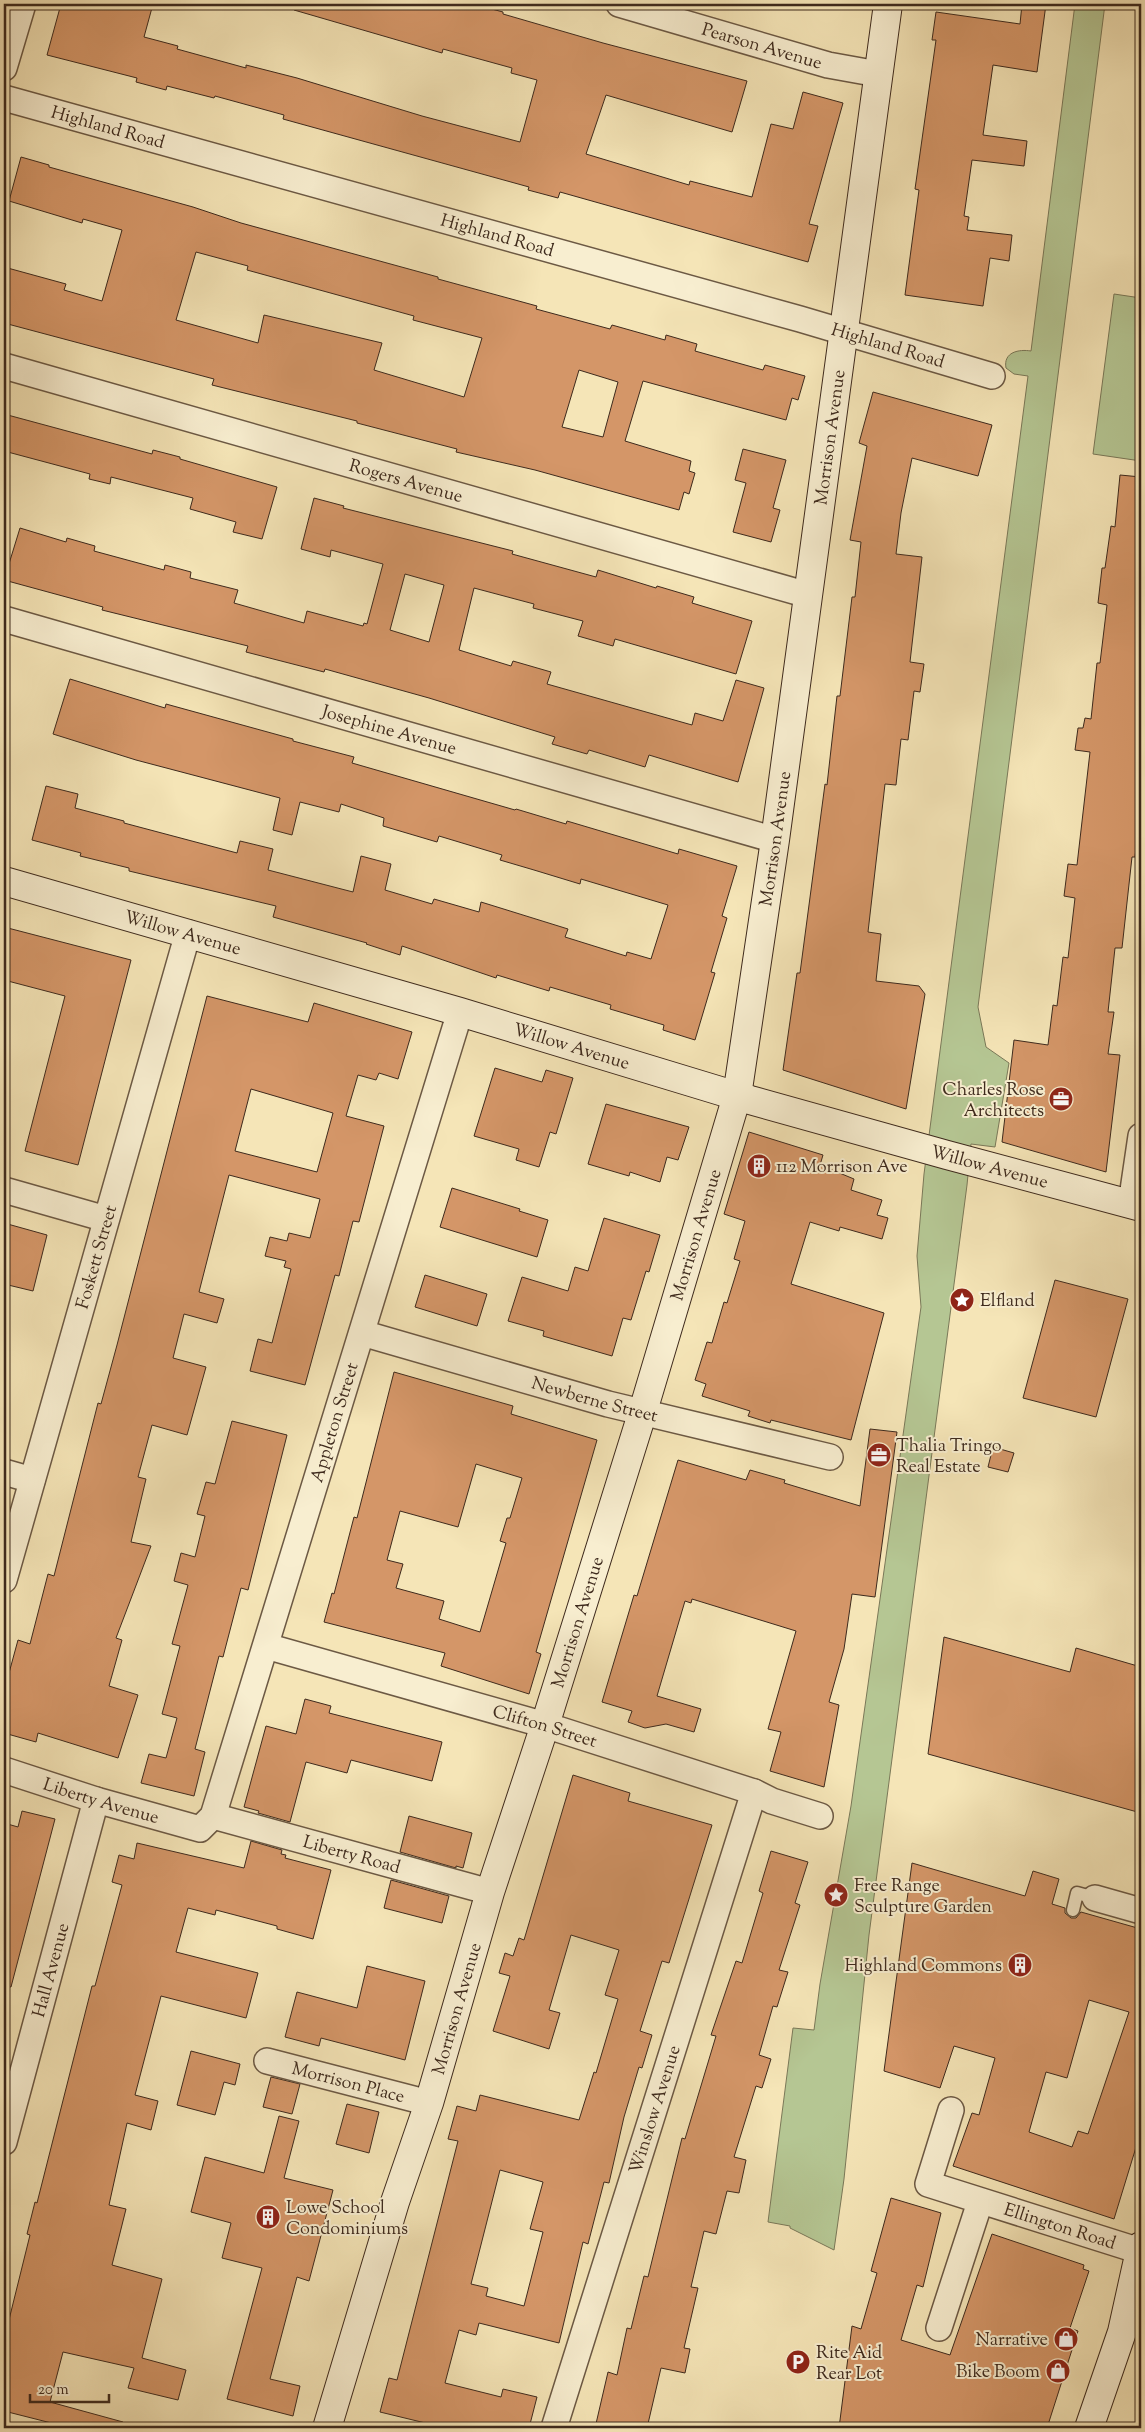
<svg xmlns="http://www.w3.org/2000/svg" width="1145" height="2432" font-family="'Sorts Mill Goudy',serif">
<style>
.green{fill:#b5c693;stroke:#7a7858}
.building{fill:#d49668;stroke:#3e2a1d;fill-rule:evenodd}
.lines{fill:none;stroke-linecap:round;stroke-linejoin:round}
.lane-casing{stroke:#6c5944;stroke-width:15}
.street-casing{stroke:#6c5944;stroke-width:28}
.secondary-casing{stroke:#3e2a1d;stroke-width:30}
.lane{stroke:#f8eed0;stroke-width:12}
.street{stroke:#f8eed0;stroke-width:25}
.secondary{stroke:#f8eed0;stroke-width:28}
.labels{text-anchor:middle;stroke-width:4;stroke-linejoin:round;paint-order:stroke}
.street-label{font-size:18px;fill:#3e2a1d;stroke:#f8eed0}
.poi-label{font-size:18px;fill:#3e2a1d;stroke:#f8eed0;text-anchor:start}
</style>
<rect width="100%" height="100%" fill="#f5e5b7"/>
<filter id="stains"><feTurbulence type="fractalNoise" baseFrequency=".004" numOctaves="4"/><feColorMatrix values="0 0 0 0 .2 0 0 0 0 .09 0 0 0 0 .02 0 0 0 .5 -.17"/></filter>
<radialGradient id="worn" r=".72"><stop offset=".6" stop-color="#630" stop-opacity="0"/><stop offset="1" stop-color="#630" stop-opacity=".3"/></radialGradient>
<!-- green -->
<g class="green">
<path d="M1075,4H1105L978,1007L986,1047L1009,1063L995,1147L971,1144L967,1185L869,1935L844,2179L834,2250L790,2228V2226L768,2222L793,2028L814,2030L820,1984L851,1806L921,1307L917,1256L924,1174L1028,376L1014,374L1006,368C1003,352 1019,349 1031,351Z"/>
<path d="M1114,294L1141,298V461L1093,454Z"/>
</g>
<!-- building -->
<g class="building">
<path d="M61,4H153L144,37L178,46L177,49L246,68V65L297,78L422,116L520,142L537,80L511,73L512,68L443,49L442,53L294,10L295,4H473L503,12V14L603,43L747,81L732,132L606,95L586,154L689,185L690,181L752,197L771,124L793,129L803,92L843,103L809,224L818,226L808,262L560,192L558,198L528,190L529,187L283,119L284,115L215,96L214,98L167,86L166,90L136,82L137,78L47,55Z"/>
<path d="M1022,4H1046L1037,72L993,65L983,135L1027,141L1024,166L972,160L964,216L969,217L967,230L1012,235L1009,261L990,258L983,306L905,295L919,190L915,189L936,40H932L936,12L1020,24Z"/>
<path d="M21,157L49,165V167L193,207L241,223L438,277V279L537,306L536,309L610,329L612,325L665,340L666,335L697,344L695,351L763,370L765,365L805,376L798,400L792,398L786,420L643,381L625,441L691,461L689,471L695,473L689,494L684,492L679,510L535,470L456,452L457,449L357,423V421L212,385L214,379L4,323V267L66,284L64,290L102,301L122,230L83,219L82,223L9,201ZM196,252L248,266L247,270L414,316L413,320L482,338L464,397L374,370L382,343L264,315L258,343L176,320ZM579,370L618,382L603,437L562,427Z"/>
<path d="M873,392L992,425L978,476L912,458L901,513L896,554L922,557L910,662L924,664L920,692L914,691L908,740L901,739L896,785L885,784L868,932L881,934L876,981L919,986L925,994L906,1109L783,1070L797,973H800L825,784L827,785L837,696H840L852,597H855L861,542L850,540L867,446L859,443Z"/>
<path d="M4,414L152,454L153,450L180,457V459L277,487L262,539L233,532L236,522L190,509L193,498L111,477L110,484L89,479L90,474L4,451Z"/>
<path d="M743,449L786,460L773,508L780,510L771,542L733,532L746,483L735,480Z"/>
<path d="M1120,475L1141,477V804L1135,857H1132L1122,948H1115L1108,1012H1114L1108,1054L1120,1055L1106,1172L1002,1142L1014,1040L1048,1045L1053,1005L1057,1006L1063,957L1068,958L1075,898L1064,896L1068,864L1077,865L1090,752L1075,750L1078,728H1083L1085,718L1091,719L1097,663H1100L1107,605L1098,603L1102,568H1105L1111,526L1115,527Z"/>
<path d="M314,498L344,506L343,508L513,551L512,554L596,577L598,570L656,588L657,586L694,597L692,603L752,621L736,674L615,639L613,646L578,636L583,621L533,608L534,604L474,588L459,650L511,666L513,661L551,672L547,684L692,725L695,713L723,721L736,680L764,688L738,782L649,755L645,767L589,750L587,754L552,744L555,737L429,698L325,669L324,672L246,652L248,646L102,610L103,607L4,580L20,528L66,542L67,538L95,546L94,551L164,570L165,565L191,572L190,578L238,590L234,603L304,623L307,611L363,626L364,623L367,624L383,564L331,550L330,557L301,549ZM405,574L444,585L429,642L390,630Z"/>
<path d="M70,679L165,708L166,704L293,739V741L354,757L352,763L515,810L516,809L566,824L567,821L678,854L679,849L737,866L722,916L727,918L711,972L715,973L695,1040L663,1030L664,1025L610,1009L611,1005L550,987L549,991L497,975L496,978L402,946L400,955L366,944L367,943L273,917L276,906L129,871V868L80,856L81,853L32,840L46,786L78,794L75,808L124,821V823L237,853L240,841L273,849L268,870L353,892L361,856L391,864L385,890L432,904L434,899L479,912L481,902L568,929L565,937L626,956L627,952L651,959L668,905L581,879L580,884L534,870L500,860L502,855L439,836L437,842L383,826L384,818L341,804L339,812L300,802L292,835L273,830L280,798L136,760L53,734Z"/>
<path d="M4,927L131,960L78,1165L25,1151L65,996L4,980Z"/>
<path d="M207,996L308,1022L314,1003L412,1032L398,1079L379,1073L376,1080L358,1075L346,1116L384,1126L359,1222L353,1221L339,1276L335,1275L305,1385L250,1371L258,1339L272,1343L291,1269L284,1267L286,1261L265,1256L270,1237L287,1241L289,1233L310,1238L320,1199L229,1175L199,1292L224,1299L217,1323L184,1314L173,1358L206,1367L187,1435L152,1425L138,1477L146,1479L131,1542L151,1546L116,1638L122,1640L109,1686L138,1695L118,1758L38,1733L36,1742L4,1733V1671L9,1673L18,1640L30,1644L48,1574L54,1576L98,1403L101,1404L117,1345ZM251,1089L333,1113L317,1172L235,1151Z"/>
<path d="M495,1068L542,1082L546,1070L573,1078L556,1134L550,1132L539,1167L516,1160L519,1149L474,1136Z"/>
<path d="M606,1104L689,1127L678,1160L667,1157L660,1182L630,1172L629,1176L588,1164Z"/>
<path d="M749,1132L823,1155L820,1165L854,1179L851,1190L882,1200L877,1215L888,1218L882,1239L840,1227L839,1231L810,1222L791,1284L884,1313L851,1440L771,1420L770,1423L748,1416L750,1411L702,1396L706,1384L695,1380L707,1342L712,1343L724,1302L727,1303L740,1261L734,1259L745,1221L724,1214Z"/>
<path d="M452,1188L520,1209L519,1211L548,1220L537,1257L440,1227Z"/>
<path d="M604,1218L660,1235L649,1272L646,1271L631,1320L623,1318L612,1356L543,1336L544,1331L508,1321L522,1277L568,1291L575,1267L588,1271Z"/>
<path d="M4,1223L47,1235L33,1291L4,1284Z"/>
<path d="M425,1275L487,1294L477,1326L415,1307Z"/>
<path d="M1055,1280L1128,1299L1096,1417L1023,1398Z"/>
<path d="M394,1372L513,1406L511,1414L597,1440L536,1652L541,1654L529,1694L441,1666L445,1653L324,1622L332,1593L334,1594L354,1517L357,1518ZM476,1464L522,1478L510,1518H507L500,1541L506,1543L480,1632L439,1619L444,1601L396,1588L403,1564L387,1560L400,1511L458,1527Z"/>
<path d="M232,1421L287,1435L248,1590L241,1588L223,1657L219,1656L195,1749L205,1752L194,1796L141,1783L149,1754L166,1758L177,1718L162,1714L180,1646L172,1644L188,1585L174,1581L181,1553L195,1557L205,1516L197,1514L206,1482L215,1484Z"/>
<path d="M870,1429L897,1432L875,1597L852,1594L844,1649L829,1702L839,1705L824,1787L770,1771L781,1732L768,1729L796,1631L692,1599L691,1603L685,1601L657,1696L701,1709L694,1732L666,1724L645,1728L628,1722L632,1711L602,1702L634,1595L637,1596L678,1460L746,1480L750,1470L785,1480L784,1483L860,1506Z"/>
<path d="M993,1447L1014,1453L1008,1472L988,1467Z"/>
<path d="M944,1637L1070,1672L1076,1648L1141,1667V1813L928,1754Z"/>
<path d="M305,1699L331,1706L329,1713L442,1742L432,1781L351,1760L347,1773L306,1762L290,1822L258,1813L259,1811L244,1807L266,1726L296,1734Z"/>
<path d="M573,1775L630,1793L628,1801L712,1825L669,1963L662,1961L640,2031L652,2035L642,2068L639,2067L624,2117L609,2183L604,2182L588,2244L583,2242L559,2343L479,2323L476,2335L459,2330L445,2383L501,2397L503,2389L537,2397L529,2428H446L380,2412L389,2378L397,2380L458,2141L448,2139L457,2106L476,2111L480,2095L579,2120L594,2072L596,2073L618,1999L605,1995L619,1950L571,1935L549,2010L560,2013L549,2049L493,2031L510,1976L499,1973L505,1953L513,1956L519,1938L524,1940ZM500,2170L543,2182L530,2229L543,2232L524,2306L486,2296L488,2288L471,2284Z"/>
<path d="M22,1811L55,1819L11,1987L4,1986V1823L18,1827Z"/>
<path d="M409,1816L472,1833L463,1868L456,1866V1868L400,1852Z"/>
<path d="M251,1841L282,1850L281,1854L286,1855L285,1858L331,1870L313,1939L277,1929V1926L216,1910L215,1915L188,1908L176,1952L258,1973L246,2018L161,1996L135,2095L158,2101L151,2130L127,2123L109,2205L126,2209L112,2265L162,2279L142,2358L186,2370L178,2400L128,2388L134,2368L63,2352L50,2402L123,2422L122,2428H71L4,2411V2340L30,2235L27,2234L35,2202L37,2203L92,1986H95L122,1885L112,1882L119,1855L134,1859L137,1843L244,1868Z"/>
<path d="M771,1851L808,1862L795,1903L800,1905L779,1970L788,1972L777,2007L773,2006L759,2055L771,2059L762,2088L756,2086L734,2157L746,2160L739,2193L727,2191L716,2234L704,2231L691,2287L698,2288L684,2348L690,2349L685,2373L661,2368L647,2428H595L608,2372L617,2375L627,2328L631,2329L644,2276L648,2277L682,2138L685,2139L716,2036L711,2035L736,1961L742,1963L763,1893L759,1891Z"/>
<path d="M912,1863L1025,1896L1033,1871L1059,1879L1052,1904L1065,1908V1913L1071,1918H1076L1081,1912L1141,1929V2145L1137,2144L1114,2219L953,2166L972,2113L979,2115L995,2058L954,2046L940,2088L884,2071ZM1089,2000L1129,2012L1088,2134L1078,2131L1072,2147L1029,2132L1046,2072L1067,2078Z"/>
<path d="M391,1880L449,1896L442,1923L384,1908Z"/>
<path d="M367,1966L425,1981L405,2060L321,2038L319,2046L285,2037L297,1992L357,2008Z"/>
<path d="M191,2051L240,2064L235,2085L224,2082L215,2115L177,2105Z"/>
<path d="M271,2077L300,2084L292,2114L263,2107Z"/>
<path d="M347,2104L379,2112L369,2153L336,2144Z"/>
<path d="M279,2116L299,2121L284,2178L333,2190L309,2281L297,2277L270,2379L300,2386L293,2416L227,2399L262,2268L222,2258L231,2223L191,2212L205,2157L264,2173Z"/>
<path d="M891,2198L941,2213L923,2287L917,2285L901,2340L950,2355L992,2234L1084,2265L1083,2269L1089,2271L1070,2328L1078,2331L1047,2428H839L852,2326L861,2329L877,2273L871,2271Z"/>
</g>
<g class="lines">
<defs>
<path id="lane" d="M1073,1910L1077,1893L1095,1898"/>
<g id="street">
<path id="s1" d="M619,4L828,65L878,74"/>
<path d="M4,68L23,4"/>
<path id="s2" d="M4,98L800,319L992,376"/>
<path id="s3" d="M4,366L808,595"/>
<path id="s4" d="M4,619L775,840"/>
<path d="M4,1190L106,1219"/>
<path d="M1131,1204L1141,1136"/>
<path id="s5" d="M362,1333L608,1404L830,1457"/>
<path d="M4,1472L32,1480"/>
<path id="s6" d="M4,1580L188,933"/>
<path id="s7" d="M266,1646L545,1725L754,1792L772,1801L820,1816"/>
<path id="s8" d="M4,1770L96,1800L200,1829L213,1816L460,1012"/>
<path id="s9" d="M213,1816L490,1892"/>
<path d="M1095,1898L1141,1911"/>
<path id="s10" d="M267,2061L429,2103"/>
<path id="s11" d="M951,2110L928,2184L1140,2251"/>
<path id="s12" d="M4,2142L96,1800"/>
<path d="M939,2328L980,2202"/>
<path id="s13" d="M554,2428L754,1792"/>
</g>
<g id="secondary">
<path id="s14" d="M4,881L460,1012L750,1100L947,1155L1141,1207"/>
<path id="s15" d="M327,2428L395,2202L429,2103L490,1892L545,1725L643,1411L737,1096L775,840L888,4"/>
<path d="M1089,2428L1122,2332L1141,2246"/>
</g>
</defs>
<!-- lane casing -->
<use href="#lane" class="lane-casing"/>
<!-- street casing -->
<use href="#street" class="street-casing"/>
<!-- secondary casing -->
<use href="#secondary" class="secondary-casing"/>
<!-- lane -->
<use href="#lane" class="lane"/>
<!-- street -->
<use href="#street" class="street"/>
<!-- secondary -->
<use href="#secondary" class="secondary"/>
</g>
<!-- icons -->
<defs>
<symbol id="office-disc" viewBox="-11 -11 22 22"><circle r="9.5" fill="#8f2418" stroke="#f8eed0"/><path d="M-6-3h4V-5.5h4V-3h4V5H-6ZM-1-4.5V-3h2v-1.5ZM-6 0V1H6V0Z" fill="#fff"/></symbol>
<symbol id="building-disc" viewBox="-11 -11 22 22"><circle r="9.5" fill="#8f2418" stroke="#f8eed0"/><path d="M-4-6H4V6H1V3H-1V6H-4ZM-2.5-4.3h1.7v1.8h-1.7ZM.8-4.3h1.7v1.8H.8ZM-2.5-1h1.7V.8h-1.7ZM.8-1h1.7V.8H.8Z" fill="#fff"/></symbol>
<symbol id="sight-disc" viewBox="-11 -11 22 22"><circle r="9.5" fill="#8f2418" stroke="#f8eed0"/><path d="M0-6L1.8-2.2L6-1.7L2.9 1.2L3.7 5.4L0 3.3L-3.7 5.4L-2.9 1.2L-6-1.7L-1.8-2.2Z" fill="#fff"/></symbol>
<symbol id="shop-disc" viewBox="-11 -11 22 22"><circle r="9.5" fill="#8f2418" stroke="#f8eed0"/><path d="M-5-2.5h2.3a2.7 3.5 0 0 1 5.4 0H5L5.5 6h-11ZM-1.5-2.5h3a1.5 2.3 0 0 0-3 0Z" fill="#fff"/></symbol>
<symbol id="parking-disc" viewBox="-11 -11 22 22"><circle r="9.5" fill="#8f2418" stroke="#f8eed0"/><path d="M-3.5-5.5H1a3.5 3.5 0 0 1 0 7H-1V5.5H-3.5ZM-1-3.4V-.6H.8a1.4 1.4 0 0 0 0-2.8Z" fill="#fff"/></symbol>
</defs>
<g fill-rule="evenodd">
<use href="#office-disc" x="1047" y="1085" width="28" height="28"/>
<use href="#building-disc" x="745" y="1152" width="28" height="28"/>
<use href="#sight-disc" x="948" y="1286" width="28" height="28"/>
<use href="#office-disc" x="865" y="1441" width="28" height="28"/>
<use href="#sight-disc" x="822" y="1881" width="28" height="28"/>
<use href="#building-disc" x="1006" y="1951" width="28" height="28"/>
<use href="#building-disc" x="254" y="2203" width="28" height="28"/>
<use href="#shop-disc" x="1052" y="2325" width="28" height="28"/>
<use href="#parking-disc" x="784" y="2348" width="28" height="28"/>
<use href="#shop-disc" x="1044" y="2357" width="28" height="28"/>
</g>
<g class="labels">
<!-- street labels -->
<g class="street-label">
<text dy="6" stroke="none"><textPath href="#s1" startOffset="149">Pearson Avenue</textPath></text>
<text dy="6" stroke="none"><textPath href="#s2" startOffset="108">Highland Road</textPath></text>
<text dy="6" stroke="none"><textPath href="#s2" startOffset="512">Highland Road</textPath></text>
<text dy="6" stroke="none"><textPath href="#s2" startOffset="918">Highland Road</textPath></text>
<text dy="6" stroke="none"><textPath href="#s15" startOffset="2059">Morrison Avenue</textPath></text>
<text dy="6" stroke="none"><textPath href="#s3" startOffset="418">Rogers Avenue</textPath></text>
<text dy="6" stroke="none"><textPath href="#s4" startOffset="401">Josephine Avenue</textPath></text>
<text dy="6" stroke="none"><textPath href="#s15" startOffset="1654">Morrison Avenue</textPath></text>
<text dy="6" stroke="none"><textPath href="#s14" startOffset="186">Willow Avenue</textPath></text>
<text dy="6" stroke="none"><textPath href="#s14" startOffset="591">Willow Avenue</textPath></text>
<text dy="6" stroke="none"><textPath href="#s14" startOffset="1026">Willow Avenue</textPath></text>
<text dy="6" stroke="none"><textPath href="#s15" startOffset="1249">Morrison Avenue</textPath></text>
<text dy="6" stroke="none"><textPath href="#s6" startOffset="336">Foskett Street</textPath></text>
<text dy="6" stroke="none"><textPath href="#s5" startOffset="242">Newberne Street</textPath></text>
<text dy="6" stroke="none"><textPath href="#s8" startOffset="635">Appleton Street</textPath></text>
<text dy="6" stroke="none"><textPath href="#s15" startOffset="844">Morrison Avenue</textPath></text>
<text dy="6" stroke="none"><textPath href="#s7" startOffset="290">Clifton Street</textPath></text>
<text dy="6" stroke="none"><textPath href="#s8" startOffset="102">Liberty Avenue</textPath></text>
<text dy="6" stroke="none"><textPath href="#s9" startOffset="144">Liberty Road</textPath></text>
<text dy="6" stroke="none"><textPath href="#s12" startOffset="178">Hall Avenue</textPath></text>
<text dy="6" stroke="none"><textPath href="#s15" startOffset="439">Morrison Avenue</textPath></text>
<text dy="6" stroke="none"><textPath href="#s10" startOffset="84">Morrison Place</textPath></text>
<text dy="6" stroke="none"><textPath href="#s13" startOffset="334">Winslow Avenue</textPath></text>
<text dy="6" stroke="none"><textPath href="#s11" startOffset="216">Ellington Road</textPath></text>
</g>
<!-- poi labels -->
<g class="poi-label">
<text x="1044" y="1095" text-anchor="end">Charles Rose<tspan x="1044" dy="21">Architects</tspan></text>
<text x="776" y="1172">112 Morrison Ave</text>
<text x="980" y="1306">Elfland</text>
<text x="896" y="1451">Thalia Tringo<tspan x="896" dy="21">Real Estate</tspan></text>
<text x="854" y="1891">Free Range<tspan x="854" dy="21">Sculpture Garden</tspan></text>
<text x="1002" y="1971" text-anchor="end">Highland Commons</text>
<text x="286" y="2213">Lowe School<tspan x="286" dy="21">Condominiums</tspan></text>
<text x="1048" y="2345" text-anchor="end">Narrative</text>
<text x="816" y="2358">Rite Aid<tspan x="816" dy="21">Rear Lot</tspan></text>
<text x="1040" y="2377" text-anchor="end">Bike Boom</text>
</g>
</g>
<!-- margin -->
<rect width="1145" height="2432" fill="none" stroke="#f5e5b7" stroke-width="20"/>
<rect x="5" y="5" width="1135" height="2422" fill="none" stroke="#3e2a1d" stroke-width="2.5"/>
<rect x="10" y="10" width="1125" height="2412" fill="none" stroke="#3e2a1d"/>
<!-- scale -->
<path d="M30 2394v8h79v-8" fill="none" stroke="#3e2a1d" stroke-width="2.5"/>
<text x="38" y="2394" font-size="15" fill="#3e2a1d" stroke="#f8eed0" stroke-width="4" paint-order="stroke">20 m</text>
<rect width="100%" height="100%" filter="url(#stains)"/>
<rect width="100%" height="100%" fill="url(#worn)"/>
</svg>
